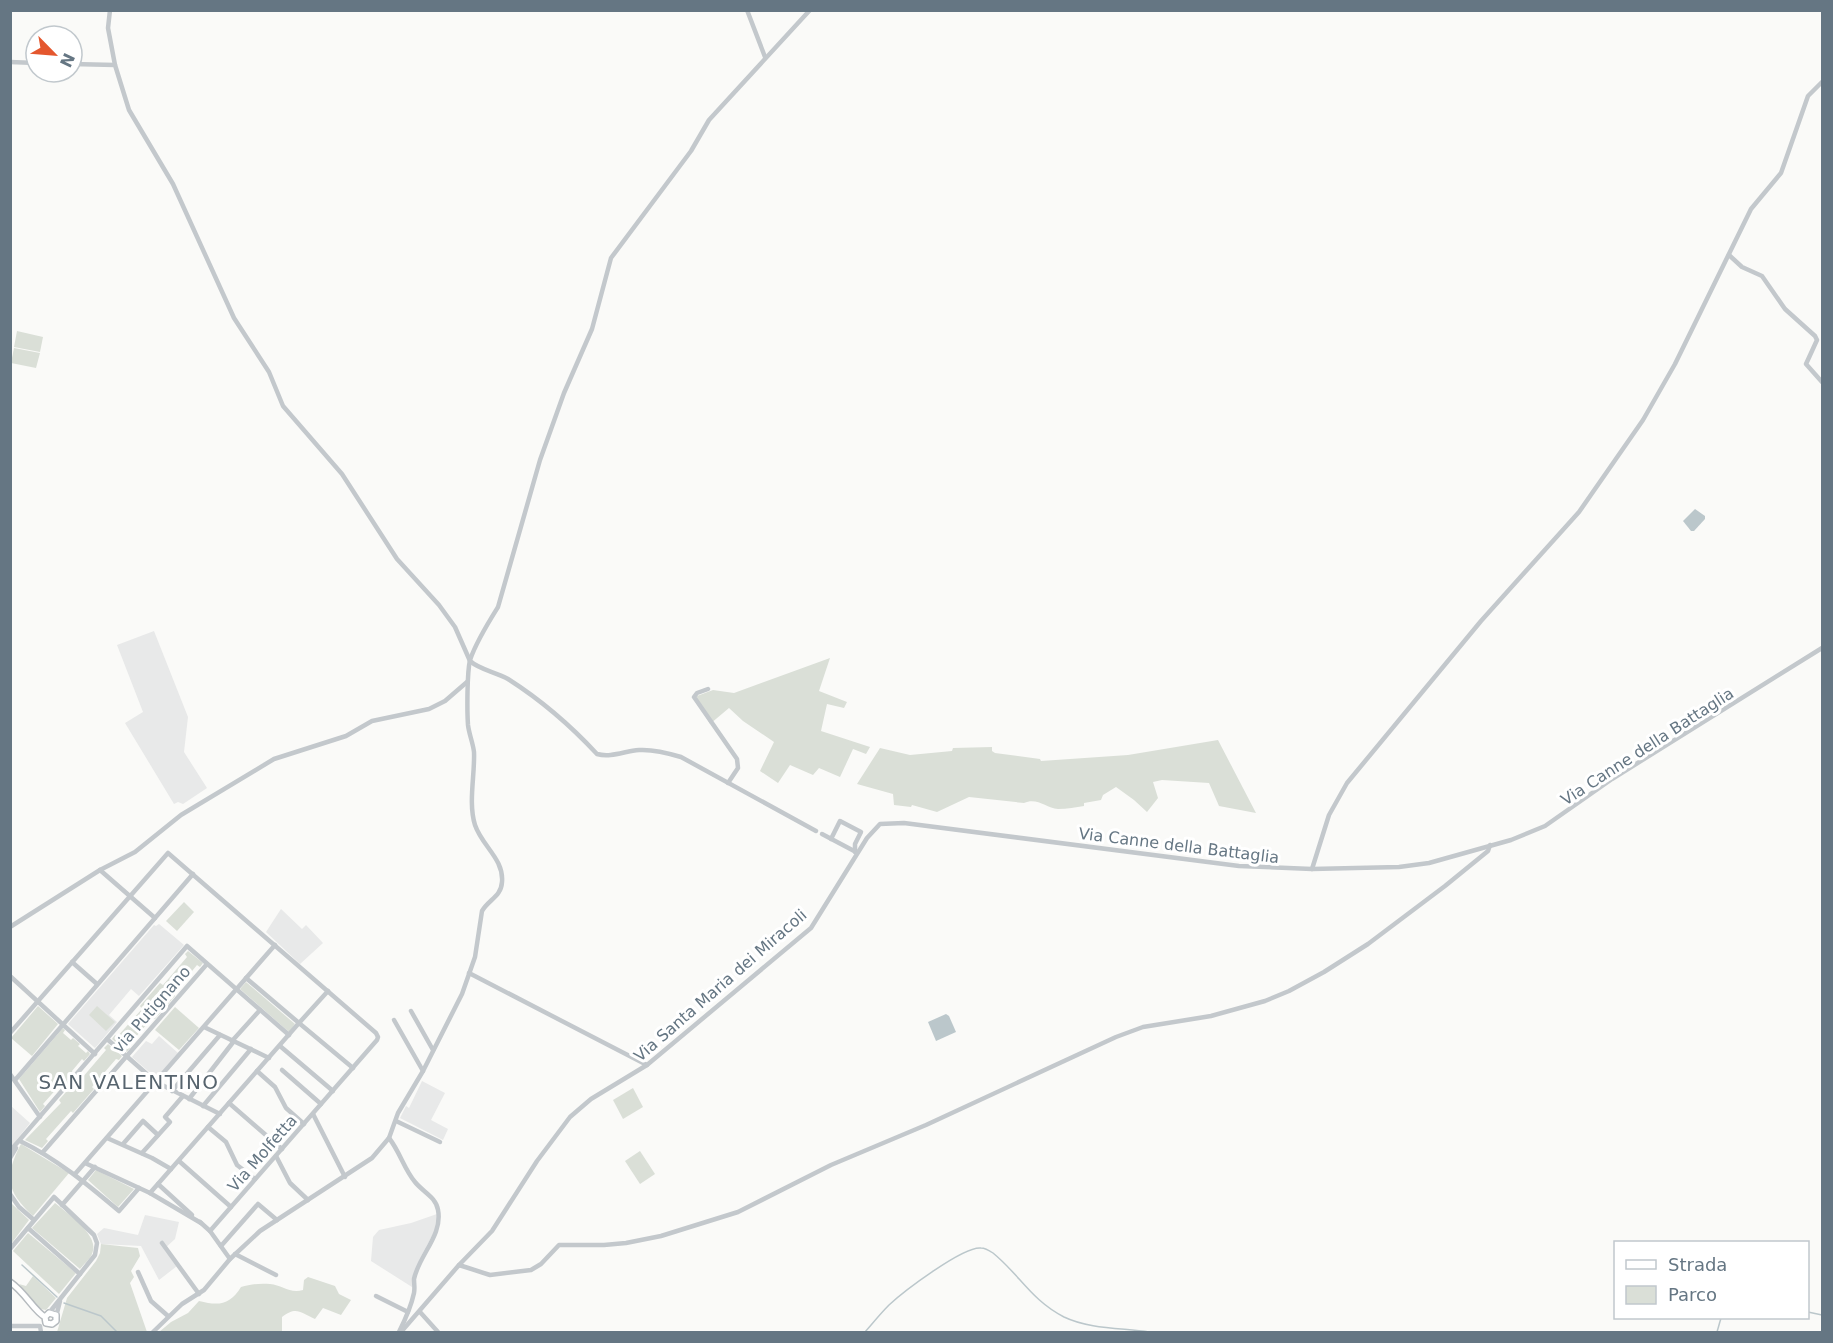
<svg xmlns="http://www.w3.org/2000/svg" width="1833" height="1343" font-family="'DejaVu Sans',sans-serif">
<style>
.built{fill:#e8e9e9}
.green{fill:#dadfd7}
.water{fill:#bbc7cb}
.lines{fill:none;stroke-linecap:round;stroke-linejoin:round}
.stream{stroke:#bbc7cb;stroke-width:1.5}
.major-casing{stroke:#b5babe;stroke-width:8}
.minor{stroke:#c3c8cc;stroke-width:4.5}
.major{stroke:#fff;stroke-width:5}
.labels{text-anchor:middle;stroke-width:6;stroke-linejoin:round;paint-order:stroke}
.street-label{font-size:16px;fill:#657683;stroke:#fff}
.quarter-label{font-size:20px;letter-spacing:1.5px;fill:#57646e;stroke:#fff}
</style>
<rect width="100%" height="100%" fill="#fafaf8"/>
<!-- built -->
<g class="built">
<path d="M154,631L188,717L184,752L207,788L183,804L178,802L174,804L125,723L143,712L117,645Z"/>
<path d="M281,909L302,929L306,925L323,943L300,964L266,932Z"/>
<path d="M159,924L184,945L139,996L131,989L109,1015L117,1022L95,1048L68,1024L154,925L156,926Z"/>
<path d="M159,1036L178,1053L156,1078L132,1057L146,1041L152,1044Z"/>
<path d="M422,1081L445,1093L431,1120L448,1129L443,1140L400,1118L406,1106L409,1108Z"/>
<path d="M11,1106L30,1123L11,1147Z"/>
<path d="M437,1214L438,1225L420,1258L412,1287L371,1261L373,1237L379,1230L411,1223Z"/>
<path d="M145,1215L179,1222L175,1239L164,1249L177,1266L159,1280L141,1246L101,1244L97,1234L104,1228L138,1235Z"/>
</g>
<!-- green -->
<g class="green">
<path d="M17,331L43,337L40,352L14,347Z"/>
<path d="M14,348L40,353L36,368L11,363Z"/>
<path d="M830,658L819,691L847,702L844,708L827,704L821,731L870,747L866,754L853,749L840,777L819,768L813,775L790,765L778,783L760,771L774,742L743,721L729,708L710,724L696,700L697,696L713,690L734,693Z"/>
<path d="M1218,740L1256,813L1219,806L1209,783L1162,780L1153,782L1158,798L1147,812L1134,800L1116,787L1103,795L1101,800L1084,803V806C1076,807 1067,809 1058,809C1046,808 1037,797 1024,803L969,797L937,812L912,805L911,807L894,805L893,794L857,784L880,748L910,755L952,751L953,748L992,747V751L995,753L1040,759L1041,761L1128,755Z"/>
<path d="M184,902L194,912L177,931L166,921Z"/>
<path d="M188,951L203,963L200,967L197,965L173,994L175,996L155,1019L152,1018L128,1046L130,1048L127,1052L112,1039L115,1035L117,1037L142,1009L140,1006L160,983L163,985L187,957L185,954Z"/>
<path d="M246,982L295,1024L289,1032L240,989Z"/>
<path d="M38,1006L58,1024L32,1056L11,1038Z"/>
<path d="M97,1006L115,1022L106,1031L89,1015Z"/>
<path d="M175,1007L199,1028L179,1050L155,1030Z"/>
<path d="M63,1028L65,1030L63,1033L71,1040L73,1038L80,1044L78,1046L86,1053L88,1051L90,1054L84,1061L82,1059L72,1071L73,1074L62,1087L59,1086L43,1104L45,1106L40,1112L19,1079Z"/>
<path d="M108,1044L122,1056L119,1060L116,1059L92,1087L94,1089L73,1113L71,1111L46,1139L48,1141L42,1148L25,1140L61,1103L59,1100L79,1077L82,1078L106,1050L104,1048Z"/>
<path d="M633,1088L643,1107L623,1119L613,1100Z"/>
<path d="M21,1144L69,1173L33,1216C6,1191 4,1176 21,1144Z"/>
<path d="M640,1151L655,1174L640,1184L625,1161Z"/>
<path d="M96,1170L134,1189L118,1207L88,1180Z"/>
<path d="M11,1203L29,1220L11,1244L10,1203Z"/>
<path d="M55,1203C67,1213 101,1236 92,1254C90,1259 83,1265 80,1269L32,1228Z"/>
<path d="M28,1233L76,1273L59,1294L13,1251Z"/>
<path d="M101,1244L138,1248L140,1256L131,1271L134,1277L130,1283L147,1332H57L67,1298L96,1261L100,1253Z"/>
<path d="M33,1276L56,1298L46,1310L40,1309L19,1284L26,1286Z"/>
<path d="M308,1277L335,1286L339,1294L351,1300L341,1315L323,1308L315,1319C300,1312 296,1306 282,1317V1332H159L171,1322L188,1313L199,1301C219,1306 230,1305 241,1287C250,1284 261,1283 270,1284C282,1285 290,1294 303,1290L304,1280Z"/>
</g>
<!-- water -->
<g class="water">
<path d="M1695,509L1705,516V519L1694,531H1691L1683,521Z"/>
<path d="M946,1014L949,1016L956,1032L936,1041L928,1022Z"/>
</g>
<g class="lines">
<!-- stream -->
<g class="stream">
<path d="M22,1265L57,1297"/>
<path d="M64,1303L101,1316L117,1332"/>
<path d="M1808,1312L1822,1315"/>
<path d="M865,1332C873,1323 880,1314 889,1305C903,1292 963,1246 981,1248C985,1248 990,1251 993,1253C1020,1275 1031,1300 1064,1317C1089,1329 1122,1328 1149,1332"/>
<path d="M1717,1332L1721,1318"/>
</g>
<defs>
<path id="major" d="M10,1282C25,1292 34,1311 45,1317L46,1323L52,1324L56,1321V1315L49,1313L45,1317"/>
</defs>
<!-- major casing -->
<use href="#major" class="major-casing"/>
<!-- minor -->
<g class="minor">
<path d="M110,10L108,28L115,65"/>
<path d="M747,10L765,57"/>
<path d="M10,62L36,63"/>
<path d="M72,64L115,65L129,110L173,184L234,318L269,372L283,406L342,474L397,559L439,605L455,627L470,661C480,670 496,672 508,679C541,700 571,726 597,754C611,758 625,751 639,750C654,749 668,753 681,757L816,831"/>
<path d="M1729,255L1742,267L1762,276L1785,309L1815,336L1817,340L1806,364L1822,382"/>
<path d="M708,689L697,693L694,697L737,759L738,768L728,783"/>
<path d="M822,834L856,852"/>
<path d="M831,839L840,821L861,832L855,844V852"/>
<path d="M1312,869L1329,815L1347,783L1481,621L1579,512L1643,420L1675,364L1751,209L1781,173L1808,96L1822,82"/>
<path d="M100,870L155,918"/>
<path d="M10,927L100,870L135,852L181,815L274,759L346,736L372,721L429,709L445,701L467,682"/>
<path d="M72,962L97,984"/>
<path d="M469,973L647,1065"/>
<path d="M10,976L95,1054"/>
<path d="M246,978L299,1023L328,991"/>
<path d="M411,1011L433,1050"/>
<path d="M394,1020L423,1071"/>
<path d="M204,1027L269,1058"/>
<path d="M10,1033L168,853L376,1033L378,1037L377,1040L210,1231"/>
<path d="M107,1039L156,1082L220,1114"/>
<path d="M232,1041L260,1010"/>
<path d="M280,1046L333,1091"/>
<path d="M282,1070L321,1104"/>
<path d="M257,1071L275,1087L286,1108L304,1124"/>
<path d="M10,1074L40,1117"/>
<path d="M16,1079L193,874"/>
<path d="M172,1091L220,1035"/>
<path d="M189,1099L234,1041"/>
<path d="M229,1103L282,1149"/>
<path d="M203,1106L251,1049"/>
<path d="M313,1114L345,1177"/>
<path d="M396,1121L440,1142"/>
<path d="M208,1127L226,1142L237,1165L255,1179"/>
<path d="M107,1138L152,1158L171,1169"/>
<path d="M389,1138C400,1152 404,1169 415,1182C423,1192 436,1197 438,1210C443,1235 419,1255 414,1279C414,1284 415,1288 414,1293C411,1307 405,1320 399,1332"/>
<path d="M20,1141C57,1159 87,1184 119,1211L139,1188"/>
<path d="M123,1144L143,1121L158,1135"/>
<path d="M10,1151L187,946L289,1035"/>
<path d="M43,1152L207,964"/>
<path d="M142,1153L170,1122L165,1117L183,1096"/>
<path d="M276,1156L290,1183L308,1200"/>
<path d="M10,1158L16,1148"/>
<path d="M179,1161L231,1207"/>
<path d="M85,1163L150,1193L201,1223"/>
<path d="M75,1174L275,945"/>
<path d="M158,1184L192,1215"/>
<path d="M150,1193L299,1023L353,1068"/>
<path d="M10,1194L19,1207L34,1220"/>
<path d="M62,1205L95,1167"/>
<path d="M200,1222L210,1231L230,1259"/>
<path d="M28,1228L80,1274"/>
<path d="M162,1243L199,1294"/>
<path d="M221,1246L258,1204L277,1220"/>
<path d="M10,1249L54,1197L94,1235L97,1243L95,1255L49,1313"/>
<path d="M235,1254L276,1275"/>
<path d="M459,1265L490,1275L531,1270L541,1264L559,1245H604L626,1243L661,1236L738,1212L831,1165L926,1125L1116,1037L1143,1027L1211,1016L1265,1001L1289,991L1324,972L1368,944L1445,886L1488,851L1490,845"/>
<path d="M138,1272L151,1301L168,1316"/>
<path d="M376,1296L408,1312"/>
<path d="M420,1312L438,1332"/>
<path d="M56,1317L60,1301"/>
<path d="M10,1326H40L41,1332"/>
<path d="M153,1332L182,1304L204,1290L230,1259L260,1231L372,1158L389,1138L398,1113L423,1071L462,994L475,957L482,911C489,899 501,897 502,882C504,859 482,846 475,825C468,803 475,775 474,752C473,743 469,734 468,725C467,711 467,673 470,660C476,642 488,623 498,607L540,460L564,393L592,329L611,258L691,151L709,120L810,10"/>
<path d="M401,1332L459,1265L492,1231L537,1161L570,1117L591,1099L647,1065L811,928L867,838L880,824L904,823L1239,866L1312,869L1399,867L1429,863L1511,840L1545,826L1612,779L1822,648"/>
</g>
<!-- major -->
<use href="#major" class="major"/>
</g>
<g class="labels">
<!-- street labels -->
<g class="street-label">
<text transform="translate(1647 746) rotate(-33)" y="6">Via Canne della Battaglia</text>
<text transform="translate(1179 845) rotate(7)" y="6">Via Canne della Battaglia</text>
<text transform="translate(720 985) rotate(-41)" y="6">Via Santa Maria dei Miracoli</text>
<text transform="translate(151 1009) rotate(-49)" y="6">via Putignano</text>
<text transform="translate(262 1153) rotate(-49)" y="6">Via Molfetta</text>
</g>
<!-- quarter labels -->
<g class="quarter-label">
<text x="129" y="1089">SAN VALENTINO</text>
</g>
</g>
<!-- border -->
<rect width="1833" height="1343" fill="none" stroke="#657683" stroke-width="24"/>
<!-- legend -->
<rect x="1614" y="1241" width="195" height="78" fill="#ffffff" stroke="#c1c8cd" stroke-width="1.5"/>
<rect x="1626" y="1260" width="30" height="9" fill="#ffffff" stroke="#c1c8cd" stroke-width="1.5"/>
<text x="1668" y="1271" font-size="18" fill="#657683">Strada</text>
<rect x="1626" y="1286" width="30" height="18" fill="#dadfd7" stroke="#c1c8cd" stroke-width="1.5"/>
<text x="1668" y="1301" font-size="18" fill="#657683">Parco</text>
<!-- north arrow -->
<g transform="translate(54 54) rotate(115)"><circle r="28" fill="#ffffff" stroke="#c1c8cd" stroke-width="1.5"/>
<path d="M0-4.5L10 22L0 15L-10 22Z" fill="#e4572e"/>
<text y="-9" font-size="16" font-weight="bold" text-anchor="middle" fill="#657683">N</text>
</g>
</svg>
